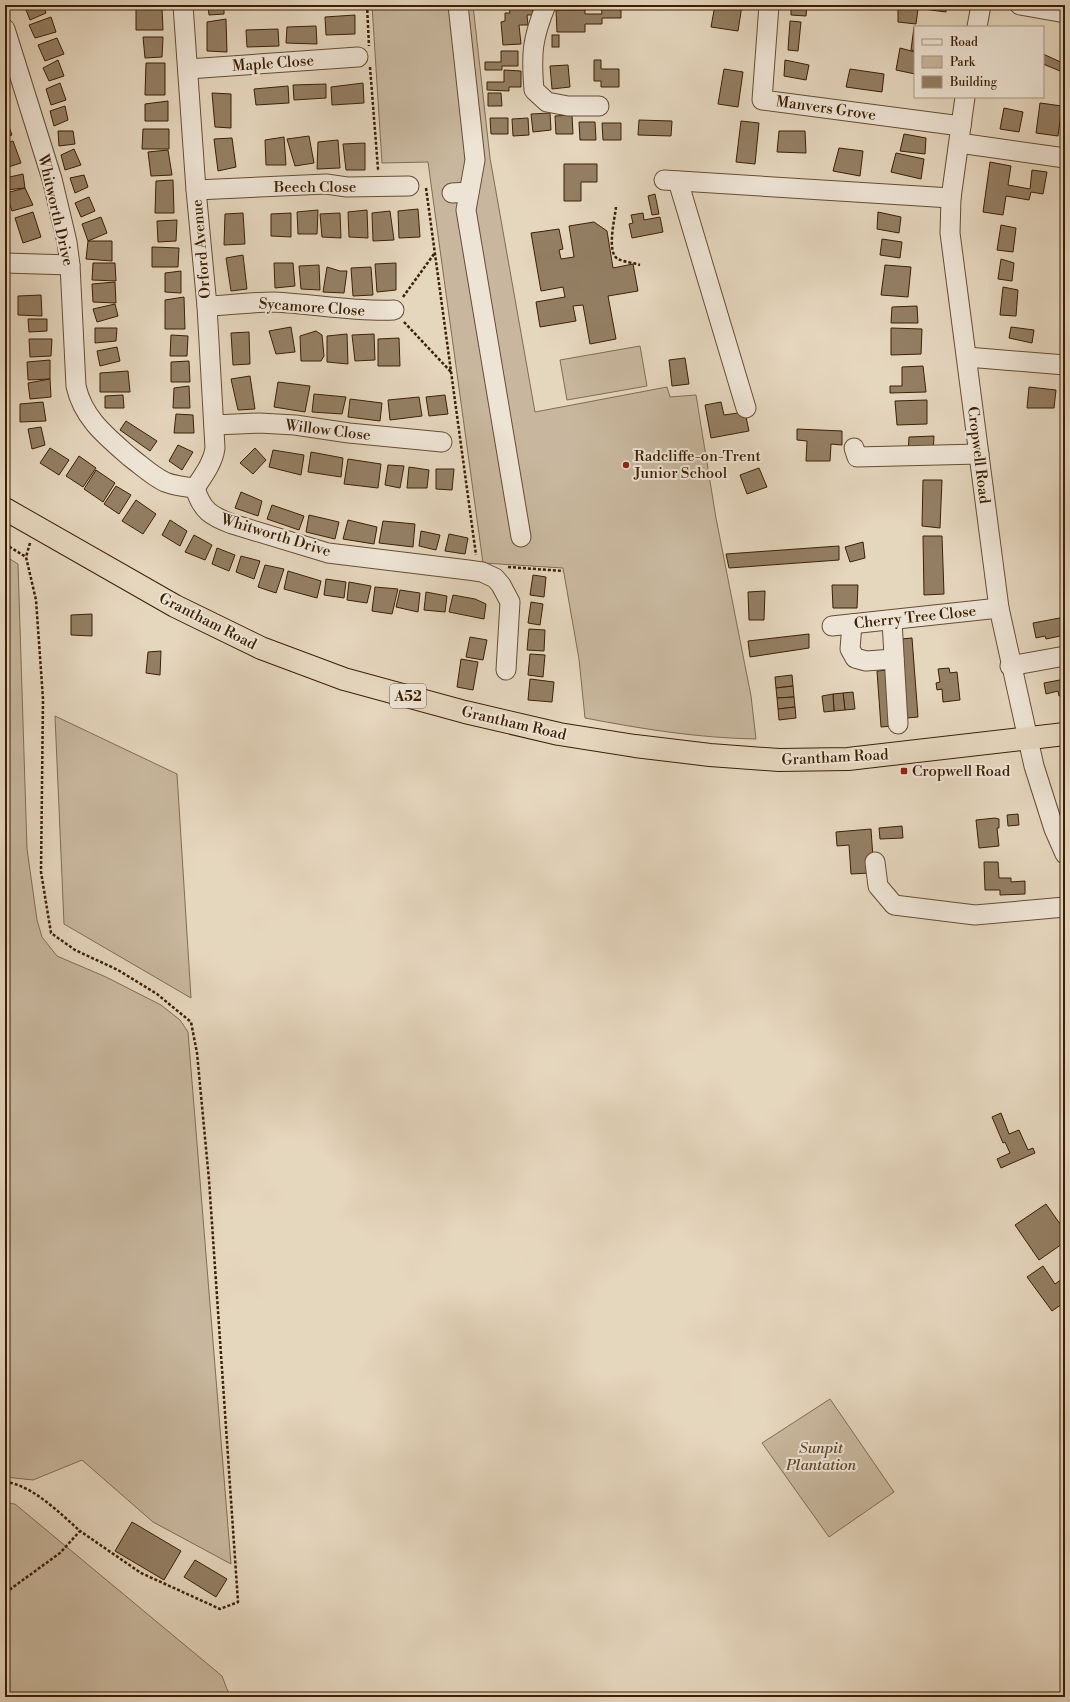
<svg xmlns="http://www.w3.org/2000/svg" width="1070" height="1702" font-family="'Libre Bodoni',serif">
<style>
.green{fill:#c8b79e;stroke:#826c50}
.building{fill:#947f64;stroke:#3c2003}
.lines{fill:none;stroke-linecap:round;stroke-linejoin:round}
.minor-casing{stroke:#664e32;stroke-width:21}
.highway-casing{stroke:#3c2003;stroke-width:24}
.path{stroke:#3c2003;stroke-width:2.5;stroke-dasharray:3 2;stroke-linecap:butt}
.minor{stroke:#eee4d5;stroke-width:19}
.highway{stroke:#e5d6be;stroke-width:22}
.poi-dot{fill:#8f2418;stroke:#eee4d5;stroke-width:1.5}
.labels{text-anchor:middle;stroke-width:4;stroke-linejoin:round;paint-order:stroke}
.shield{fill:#eee4d5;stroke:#715b42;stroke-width:1}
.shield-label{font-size:14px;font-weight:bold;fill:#3c2003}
.street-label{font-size:15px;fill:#3c2003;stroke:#eee4d5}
.poi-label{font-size:15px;fill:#3c2003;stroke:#eee4d5;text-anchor:start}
.park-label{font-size:15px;font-style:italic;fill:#5f462a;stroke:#eee4d5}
</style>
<rect width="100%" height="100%" fill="#e5d6be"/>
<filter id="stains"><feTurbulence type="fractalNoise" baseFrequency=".005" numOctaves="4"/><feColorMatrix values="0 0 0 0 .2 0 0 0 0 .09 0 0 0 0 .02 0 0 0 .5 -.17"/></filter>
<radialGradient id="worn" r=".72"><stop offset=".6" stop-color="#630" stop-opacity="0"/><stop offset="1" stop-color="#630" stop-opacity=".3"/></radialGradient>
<!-- green -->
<g class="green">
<path d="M372,5H473L490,158L535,412L667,387L670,397L696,395L716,518L751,696L756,739C698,738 642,729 585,718L579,659L563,568L483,563L428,162L382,163Z"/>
<path d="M640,346L647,386L567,400L560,360Z"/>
<path d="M5,556L18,564L27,849L37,920L42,937L57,956L106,977L161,1005L180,1020L188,1032L231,1564L153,1522L82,1460L33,1480L5,1477Z"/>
<path d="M55,716L177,774L191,998L64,924Z"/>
<path d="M830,1399L894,1492L829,1537L762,1443Z"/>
<path d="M5,1503L15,1504L222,1676L230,1697H5Z"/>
</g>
<!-- building -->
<g class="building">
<path d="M24,5H43L46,13L30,20Z"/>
<path d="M143,5H159V8H162L163,30H136V8L143,7Z"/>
<path d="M208,5H224V14L209,15Z"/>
<path d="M509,5H532L533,15H527L528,25H519L521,44L503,45L501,22L505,21V13H510Z"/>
<path d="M601,5H621V18H602V24H585V32H557L556,10H585V14H602Z"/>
<path d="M665,5H691V8Z"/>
<path d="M715,5H742L738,31L711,27Z"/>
<path d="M791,5H807L806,16L791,15Z"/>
<path d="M924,5H946V12L923,9Z"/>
<path d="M898,6L918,9L916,24L898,22Z"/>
<path d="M355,15V34L326,35L325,17Z"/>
<path d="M51,17L56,32L35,38L29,25Z"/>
<path d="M226,19L227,52L207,51V22Z"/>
<path d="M790,21L801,22L798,51L788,50Z"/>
<path d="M316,26L317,44L286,43L287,27Z"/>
<path d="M914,27L915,28V51L911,50Z"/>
<path d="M278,29L279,46L247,47L246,30Z"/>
<rect x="552" y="35" width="7" height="12"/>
<path d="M143,37H163L162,57L145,58Z"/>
<path d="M57,38L64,54L45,61L38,45Z"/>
<path d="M900,48L915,52V74L896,70Z"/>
<path d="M501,51H518V66H502V70H485V62H501Z"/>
<path d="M1043,54L1065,64V73L1043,64Z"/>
<path d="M58,60L64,76L49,81L43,68Z"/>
<path d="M594,60H601V69H619V87H601V81H594Z"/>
<path d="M785,60L809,65L806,80L784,76Z"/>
<path d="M146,63H165V95H145Z"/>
<path d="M568,65L570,87L552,89L550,66Z"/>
<path d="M724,69L743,72L738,107L718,104Z"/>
<path d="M850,69L884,74L882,92L846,87Z"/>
<path d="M504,70L521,71V87H509V91L487,90V82H504Z"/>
<path d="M60,83L66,100L51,105L46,89Z"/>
<path d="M363,83L364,103L332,105L331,87Z"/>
<path d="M326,84V98L294,100L293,85Z"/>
<path d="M288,86L289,103L256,105L254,89Z"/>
<path d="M212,93L231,94V128L215,127Z"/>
<path d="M488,93H501L502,106H488Z"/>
<path d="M168,101V121H145V104Z"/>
<path d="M1040,103L1062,106L1058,136L1036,133Z"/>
<path d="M65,106L68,120L54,126L50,111Z"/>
<path d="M1004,108L1023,112L1019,132L1000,129Z"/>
<path d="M550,113L551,130L533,132L531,114Z"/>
<path d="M572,115L573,134H556L555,116Z"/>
<path d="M5,116L12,135L5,137Z"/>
<path d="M490,118H508V134H491Z"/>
<path d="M528,118L529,135L513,136L512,119Z"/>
<path d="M639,120L672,121L671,136L638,135Z"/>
<path d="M741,121L759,123L755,164L736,162Z"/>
<path d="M579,122H595L596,140H580Z"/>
<path d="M602,123H621V140H603Z"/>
<path d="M143,129H169V149H142Z"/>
<path d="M58,131H73L75,144L59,146Z"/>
<path d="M779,131H805L806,153L777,152Z"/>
<path d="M904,134L926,138L925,154L900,151Z"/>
<path d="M309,136L314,163L295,166L287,139Z"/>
<path d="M284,137L286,165H266L265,140Z"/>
<path d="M232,138L236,167L218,171L214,139Z"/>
<path d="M338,140L340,168L317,169L318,142Z"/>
<path d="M13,141L21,163L5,168V144Z"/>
<path d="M365,143V170H346L343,144Z"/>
<path d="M839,148L863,151L860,176L833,171Z"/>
<path d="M74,149L81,165L65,170L61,155Z"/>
<path d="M168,150L172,175L151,176L148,152Z"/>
<path d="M896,153L924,159L921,179L891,172Z"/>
<path d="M990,162L1011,166L1008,185L1030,189L1032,170L1047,172L1043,194L1031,192L1029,200L1006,196L1003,215L983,212Z"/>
<path d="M564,164H597V182H581V201H564Z"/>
<path d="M23,174L25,188L6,190L5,178Z"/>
<path d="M84,175L88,187L75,193L70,178Z"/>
<path d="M173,180L174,213H155L156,181Z"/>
<path d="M25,188L33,205L12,211L6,193Z"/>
<path d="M655,194L659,214L652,215L648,196Z"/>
<path d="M89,197L95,211L81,217L75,203Z"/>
<path d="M418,209L420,237L399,238L398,211Z"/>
<path d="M318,210L317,234H298L297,212Z"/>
<path d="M367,210L368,238L349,237L348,212Z"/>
<path d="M390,211L394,240L373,241L372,213Z"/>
<path d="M33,212L41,237L23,243L15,218Z"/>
<path d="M878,212L901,217L899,233L877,229Z"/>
<path d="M243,213L245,244L224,245L225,214Z"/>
<path d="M291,213V237L271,236V214Z"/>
<path d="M340,213L341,238L322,237L320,214Z"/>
<path d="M643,213L644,220L660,217L663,232L632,238L629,224L633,223L631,215Z"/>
<path d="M101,217L107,233L88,241L82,224Z"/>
<path d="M177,220L176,241L158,242L157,221Z"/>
<path d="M594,222L607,231L613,268L633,264L638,291L608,296L616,339L590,344L583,305L573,306L576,321L540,327L536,302L565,297L563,287L541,291L531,233L559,229L563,249L559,250L561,259L574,257L569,226Z"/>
<path d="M1001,225L1016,228L1013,252L997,250Z"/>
<path d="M882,239L902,242L900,258L880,255Z"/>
<path d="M88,241H112V261L86,259Z"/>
<path d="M152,247L179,248L178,267H152Z"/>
<path d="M243,255L247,289L231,291L226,258Z"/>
<path d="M1001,259L1014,263L1012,281L998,279Z"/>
<path d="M93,263H115L116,281L92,280Z"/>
<path d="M274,263H293L295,286L275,288Z"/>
<path d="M396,263V290L377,292L375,264Z"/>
<path d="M319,265L320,290L301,289L299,266Z"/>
<path d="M885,265L911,267L908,297L881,295Z"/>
<path d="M327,267L340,271H347L344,293L323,292Z"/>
<path d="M371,267L373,295L353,296L351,268Z"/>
<path d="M181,271V293L165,292V273Z"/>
<path d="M115,282L116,303L93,302L92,284Z"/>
<path d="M1003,287L1018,290L1016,316L1000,315Z"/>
<path d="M41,295L42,316L18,315V296Z"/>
<path d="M184,297L185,329H165V300Z"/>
<path d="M115,304L118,316L97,322L93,309Z"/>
<path d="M917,306L918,323H891L892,307Z"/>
<path d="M28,319H47V331L29,332Z"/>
<path d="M291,327L295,352L276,354L269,331Z"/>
<path d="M1011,327L1034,330L1032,343L1009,338Z"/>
<path d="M95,328H117L116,341L95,343Z"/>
<path d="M891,328L922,329L921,354L891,355Z"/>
<path d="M316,331L322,335L324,356L321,361H301L300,336Z"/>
<path d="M249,332L250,364L233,365L231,333Z"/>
<path d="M347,334L348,364L327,362V336Z"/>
<path d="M374,334L375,360L355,361L352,335Z"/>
<path d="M171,335L188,336L187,356H170Z"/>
<path d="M399,338L400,366H378V339Z"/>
<path d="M29,339H52L51,356L30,357Z"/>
<path d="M117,347L120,361L100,366L97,351Z"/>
<path d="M685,358L689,384L672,386L669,360Z"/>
<path d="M50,360V379L28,380L27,362Z"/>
<path d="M189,361L190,382H171V362Z"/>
<path d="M923,366L926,392L890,393V386H902V367Z"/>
<path d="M128,371L130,392H100V373Z"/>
<path d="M250,376L255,409L238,410L231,379Z"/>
<path d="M50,379L51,397L30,399L28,383Z"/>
<path d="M278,382L310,386L305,412L274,407Z"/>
<path d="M189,386L190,408H173L174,388Z"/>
<path d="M1029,387L1056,390L1054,408H1027Z"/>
<path d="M314,394L346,397L342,414L312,412Z"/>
<path d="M123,395L124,408H105V396Z"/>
<path d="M445,395L448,414L429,416L426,397Z"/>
<path d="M419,397L422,416L390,420L388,400Z"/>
<path d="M350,399L382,403L380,421L348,417Z"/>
<path d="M927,400V424L897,425L895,401Z"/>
<path d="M43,402L46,421L20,422V404Z"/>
<path d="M721,402L724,415L745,412L749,431L711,438L705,405Z"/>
<path d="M176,414L193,415L194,433H174Z"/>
<path d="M126,421L157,441L150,451L120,430Z"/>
<path d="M41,427L45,445L32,449L28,429Z"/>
<path d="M797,429L842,431V445L831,444L830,461H806L807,441L797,440Z"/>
<path d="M934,436L933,455L908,453L909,437Z"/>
<path d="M178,445L193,452L182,470L169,461Z"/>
<path d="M50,448L69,460L59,475L40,463Z"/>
<path d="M255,448L266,460L253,474L240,463Z"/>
<path d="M273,450L304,455L301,475L269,467Z"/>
<path d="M311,452L343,458L341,477L308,472Z"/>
<path d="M79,456L96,468L83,487L66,476Z"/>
<path d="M348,459L381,464L378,488L344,484Z"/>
<path d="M388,465L404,466L400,488L385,485Z"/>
<path d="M409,467L429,470L427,488H407Z"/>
<path d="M759,468L767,487L747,494L740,475Z"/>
<path d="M436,469H454L452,490L436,489Z"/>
<path d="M96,470L115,483L103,502L84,489Z"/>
<path d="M923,480H942L940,528L922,526Z"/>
<path d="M116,486L131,495L119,514L104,504Z"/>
<path d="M241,492L262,501L258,516L235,508Z"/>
<path d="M136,500L156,514L143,534L122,521Z"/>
<path d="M272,505L304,516L299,530L267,519Z"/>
<path d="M309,515L339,522L335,539L306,532Z"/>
<path d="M170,520L187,531L180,546L162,535Z"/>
<path d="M348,520L377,527L374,544L343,539Z"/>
<path d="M383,521L415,524L413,547L379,543Z"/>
<path d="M421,531L440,535L436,550L419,546Z"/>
<path d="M449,534L468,538L465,554L445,551Z"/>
<path d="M194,535L212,545L205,560L185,552Z"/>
<path d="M923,536H942L944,594L924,595Z"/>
<path d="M863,542L865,558L850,562L845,547Z"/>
<path d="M839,546V560L729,568L726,554Z"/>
<path d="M217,548L235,555L229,571L212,564Z"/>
<path d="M241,556L260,561L254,579L236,572Z"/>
<path d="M265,565L284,569L276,593L258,587Z"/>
<path d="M288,571L321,581L317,598L284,589Z"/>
<path d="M533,575L546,577L544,597L530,595Z"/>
<path d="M326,579L346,582L344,598L324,595Z"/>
<path d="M349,582L371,586L367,603L347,600Z"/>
<path d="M832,585H858L857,608H833Z"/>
<path d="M375,587L398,589L392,614L372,611Z"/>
<path d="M400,590L420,593L418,612L396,607Z"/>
<path d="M765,591L764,620H749L748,592Z"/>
<path d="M426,592L447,596L445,612L424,610Z"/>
<path d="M453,595L475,599L486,604L484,619L449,612Z"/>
<path d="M531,602L543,604L540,625L528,623Z"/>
<path d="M92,614V636L71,635V615Z"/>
<path d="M1065,617V635L1046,639L1045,636L1036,638L1033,623Z"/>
<path d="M529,629L545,630L544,651L527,650Z"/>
<path d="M809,634V648L750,657L748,641Z"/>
<path d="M470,637L487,640L483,660L466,657Z"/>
<path d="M912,638L918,717L907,718L901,639Z"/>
<path d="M161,651L160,675L146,673L148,652Z"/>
<path d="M530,654L545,655L543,677L528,675Z"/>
<path d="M461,659L478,662L473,690L457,687Z"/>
<path d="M949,668L950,673L957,672L960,700L943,702L942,689L937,690L936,683L940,682L938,669Z"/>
<path d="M888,670L892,726L881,727L877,671Z"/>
<path d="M792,675L793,686L776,688L775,677Z"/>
<path d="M530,679L554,682L552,702L528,700Z"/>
<path d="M1065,679V695L1059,696L1058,691L1046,694L1044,683Z"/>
<path d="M793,686L794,697L777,698L776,688Z"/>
<path d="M853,692L855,709L845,710L843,693Z"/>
<path d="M843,693L845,710L834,711L833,694Z"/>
<path d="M833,694L834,711L824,712L822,696Z"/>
<path d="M794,697L795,707L778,709L777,698Z"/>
<path d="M795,707L796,718L779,720L778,709Z"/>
<path d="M1018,814L1019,825L1008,826L1007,815Z"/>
<path d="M995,818L999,819V828H997L999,846L979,848L976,820Z"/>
<path d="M902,826L903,838L880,839L879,828Z"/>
<path d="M871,829L873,858L870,873L851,874L849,845L837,846L836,832Z"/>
<path d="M984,862H998L999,878H1011V882L1025,881V894L1000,895V890H985Z"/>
<path d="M1001,1113L1009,1134L1019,1130L1028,1150L1033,1148L1035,1153L1001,1168L997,1159L1010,1153L1005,1142L1003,1143L992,1117Z"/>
<path d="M1046,1204L1065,1231V1242L1039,1260L1015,1225Z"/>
<path d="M1043,1266L1055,1284L1065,1277V1302L1052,1311L1027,1277Z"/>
<path d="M132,1522L181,1551L164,1580L115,1551Z"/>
<path d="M195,1560L227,1579L216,1597L184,1577Z"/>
</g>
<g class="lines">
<defs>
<g id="minor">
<path d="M183,5L196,190L207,306L215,448C213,463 203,476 195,488"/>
<path d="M458,5L475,160L466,210L521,537"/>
<path d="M546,5C532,39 531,54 534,90L547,102L568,106H599"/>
<path d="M769,5L762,100L961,126"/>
<path d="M1020,5L1065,13"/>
<path d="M977,27L981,5"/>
<path d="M5,29L52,179L67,242L70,265L76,386C83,418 106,436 130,457C142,466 152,476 165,482C175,486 185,487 195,488C202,511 211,516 232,524L328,553L468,570L482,572L495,578L501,585L510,602L506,670"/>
<path d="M188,69L358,57"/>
<path d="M965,97L951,198L950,233L999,608L1034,766L1054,829L1065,854"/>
<path d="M959,143L1065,158"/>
<path d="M664,180L951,198"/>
<path d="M678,181L746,408"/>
<path d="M196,190L326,184L347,187L409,186"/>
<path d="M452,193L469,192"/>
<path d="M5,263L70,265"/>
<path d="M207,306C229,305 252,302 274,302C315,304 354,312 394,310"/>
<path d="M967,357L1065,365"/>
<path d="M214,425L259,423L295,425L349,433L442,442"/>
<path d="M854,448L857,457L979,454"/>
<path d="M892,621L898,724"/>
<path d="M852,624L850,649L855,658L866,661L894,659"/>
<path d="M832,626L999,608"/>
<path d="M1010,666L1065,656"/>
<path d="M875,862L878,886L894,905L975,915L1065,907"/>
</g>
<path id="highway" d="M5,509L175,606L261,648L344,679L465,712L559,734L635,746L710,755L779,760L848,759L1065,734"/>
</defs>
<!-- minor casing -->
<use href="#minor" class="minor-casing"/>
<!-- highway casing -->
<use href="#highway" class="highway-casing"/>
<!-- path -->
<g class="path">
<path d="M367,5L369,46"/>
<path d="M370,67L378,169L380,170"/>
<path d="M426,188L476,555"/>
<path d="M616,207C615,218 606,253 618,259C624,262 634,263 640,265"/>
<path d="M403,297L434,254"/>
<path d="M404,322L451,372"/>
<path d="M30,543L26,557L36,600L43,699L41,872L51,933L75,950L118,970L157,994L191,1022L197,1053L209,1180L238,1602L220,1609L141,1573L80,1531"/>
<path d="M5,544L26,557"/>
<path d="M508,567L563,571"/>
<path d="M5,1482C31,1484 61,1514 80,1531L60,1553L5,1593"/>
</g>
<!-- minor -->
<use href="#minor" class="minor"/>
<!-- highway -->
<use href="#highway" class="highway"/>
</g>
<!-- markers -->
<g class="poi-dot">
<circle cx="626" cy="465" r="4"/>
<rect x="900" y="767" width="8" height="8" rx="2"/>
</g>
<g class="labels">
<!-- shield labels -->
<rect class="shield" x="390" y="684" width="36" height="24" rx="3"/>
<g class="shield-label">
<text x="408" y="701">A52</text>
</g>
<!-- street labels -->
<g class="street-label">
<text transform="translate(273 63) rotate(-4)" y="5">Maple Close</text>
<text transform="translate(826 108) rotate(8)" y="5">Manvers Grove</text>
<text x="315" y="192">Beech Close</text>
<text transform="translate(56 210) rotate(77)" y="5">Whitworth Drive</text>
<text transform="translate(201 249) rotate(-95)" y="5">Orford Avenue</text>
<text transform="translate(312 307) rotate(4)" y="5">Sycamore Close</text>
<text transform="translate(328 430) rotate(7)" y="5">Willow Close</text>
<text transform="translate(979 455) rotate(83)" y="5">Cropwell Road</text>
<text transform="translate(276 535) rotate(17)" y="5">Whitworth Drive</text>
<text transform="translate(915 617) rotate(-6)" y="5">Cherry Tree Close</text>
<text transform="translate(208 621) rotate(27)" y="5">Grantham Road</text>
<text transform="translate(514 723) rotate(13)" y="5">Grantham Road</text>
<text transform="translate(835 757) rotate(-3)" y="5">Grantham Road</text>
</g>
<!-- poi labels -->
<g class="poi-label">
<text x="634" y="461">Radcliffe-on-Trent<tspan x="634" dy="17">Junior School</tspan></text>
<text x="912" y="776">Cropwell Road</text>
</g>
<!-- park labels -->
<g class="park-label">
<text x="821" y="1453">Sunpit<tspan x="821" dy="17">Plantation</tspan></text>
</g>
</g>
<!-- margin -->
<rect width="1070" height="1702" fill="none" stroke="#e5d6be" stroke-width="20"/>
<rect x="6" y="6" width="1058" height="1690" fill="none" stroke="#3c2003" stroke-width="2"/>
<rect x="10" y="10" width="1050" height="1682" fill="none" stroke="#3c2003"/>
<!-- legend -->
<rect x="914" y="26" width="130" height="72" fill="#eee4d5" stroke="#a79681"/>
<rect x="922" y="39" width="20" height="6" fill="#eee4d5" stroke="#a79681"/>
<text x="950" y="46" font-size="12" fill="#3c2003">Road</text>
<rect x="922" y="56" width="20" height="12" fill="#c8b79e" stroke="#a79681"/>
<text x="950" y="66" font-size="12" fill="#3c2003">Park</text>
<rect x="922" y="76" width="20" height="12" fill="#947f64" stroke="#a79681"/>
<text x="950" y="86" font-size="12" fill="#3c2003">Building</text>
<rect width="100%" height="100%" filter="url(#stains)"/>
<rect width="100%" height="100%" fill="url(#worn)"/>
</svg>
